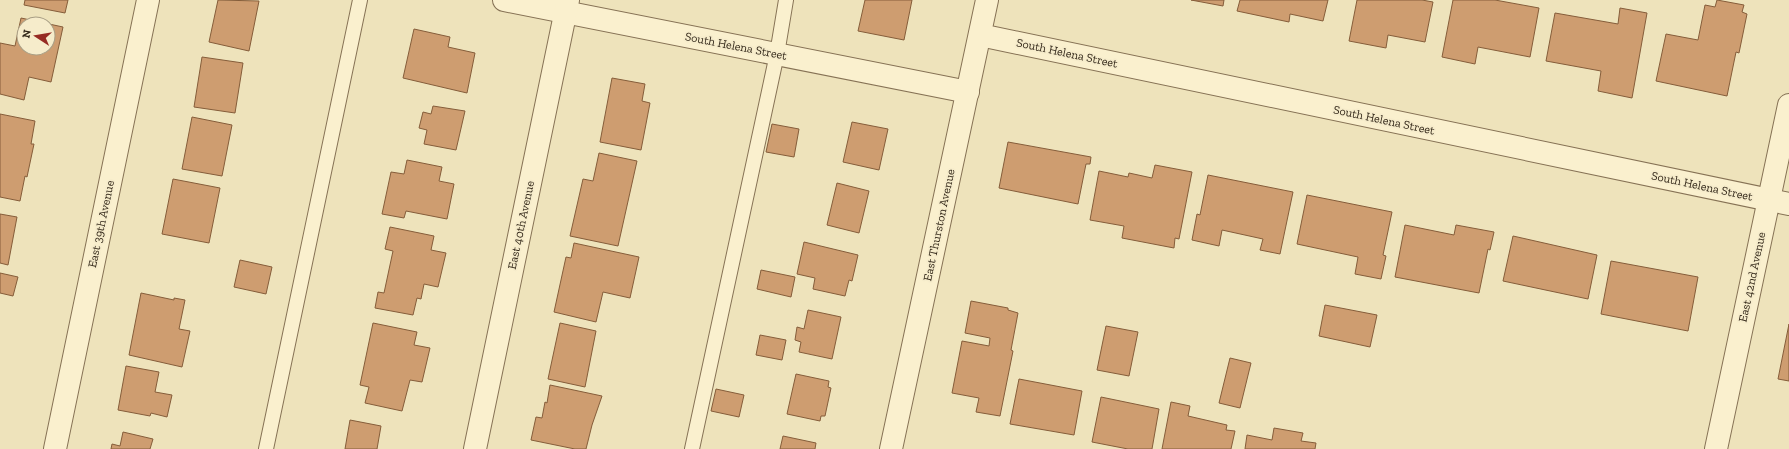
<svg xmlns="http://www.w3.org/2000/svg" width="1789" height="449" font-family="'Zilla Slab',serif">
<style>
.building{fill:#ce9d70;stroke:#855d3a;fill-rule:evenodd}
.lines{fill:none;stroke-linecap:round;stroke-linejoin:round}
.service-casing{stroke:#867255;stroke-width:16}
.minor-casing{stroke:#867255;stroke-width:24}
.tertiary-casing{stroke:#867255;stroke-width:24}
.service{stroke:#faf0ce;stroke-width:14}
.minor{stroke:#faf0ce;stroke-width:22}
.tertiary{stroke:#faf0ce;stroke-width:22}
.labels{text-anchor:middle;stroke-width:3.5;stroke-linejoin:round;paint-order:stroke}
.street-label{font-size:12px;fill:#34291a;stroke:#f6eccb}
</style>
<rect width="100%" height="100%" fill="#eee3bb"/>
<!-- building -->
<g class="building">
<path d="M25,0H68L65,13L24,5Z"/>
<path d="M218,0L259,1L249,51L209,42Z"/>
<path d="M865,0H912L904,40L858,31Z"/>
<path d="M1191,0H1224L1223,6Z"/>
<path d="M1240,0H1328L1323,21L1290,14L1289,22L1237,11Z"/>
<path d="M1357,0H1422L1433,2L1425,42L1388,35L1386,48L1349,41Z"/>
<path d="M1453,0H1495L1539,8L1530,57L1478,47L1475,64L1442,57Z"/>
<path d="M1717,0L1744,5L1742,12L1747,14L1739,53L1736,52L1727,96L1656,81L1666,34L1698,40L1705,5L1715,7Z"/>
<path d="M1620,8L1647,13L1632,98L1598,91L1601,71L1546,61L1555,13L1618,24Z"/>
<path d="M21,18L63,27L51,82L29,77L24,100L0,94V43L15,46ZM24,24H48V48H24Z"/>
<path d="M414,29L450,37L448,47L475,53L467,93L403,78Z"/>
<path d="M202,57L243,63L235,113L194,107Z"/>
<path d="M612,78L645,84L642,101L650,103L641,150L600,142Z"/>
<path d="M433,106L465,111L456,150L424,144L427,130L419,128L423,112L431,114Z"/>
<path d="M0,114L35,121L31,144H34L27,177L25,176L20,201L0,197Z"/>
<path d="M192,117L232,125L222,176L182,169Z"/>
<path d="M852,122L888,129L879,170L843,162Z"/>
<path d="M772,124L799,129L794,157L766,152Z"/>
<path d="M1008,142L1091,157L1090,164H1086L1078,204L999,188Z"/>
<path d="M599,153L637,161L618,246L570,236L583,179L593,181Z"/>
<path d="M407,160L442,167L439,181L454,184L447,219L406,211L404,218L382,214L391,172L404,174Z"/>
<path d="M1155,165L1192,172L1179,239L1175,238L1174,248L1122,238L1124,226L1090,220L1099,171L1128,177L1129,173L1152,178Z"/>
<path d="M1208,175L1293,192L1280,254L1260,250L1263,239L1222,230L1219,246L1192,240L1197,214L1200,215Z"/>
<path d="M173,179L220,188L209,243L162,234Z"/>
<path d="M837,183L869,191L859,233L827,225Z"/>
<path d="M1307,195L1392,212L1383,255L1386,256L1381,279L1355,274L1358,257L1297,244Z"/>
<path d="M0,214L17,217L8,265L0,263Z"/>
<path d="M1405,225L1454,235L1456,225L1494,232L1490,250L1488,249L1479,293L1395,277Z"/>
<path d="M390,227L434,236L431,250L446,253L438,287L424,284L421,299L417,298L413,315L375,308L378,292L384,293L393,251L385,249Z"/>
<path d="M1513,236L1597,255L1588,299L1503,281Z"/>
<path d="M804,242L858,255L852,281L849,280L845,296L813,289L815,278L797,274Z"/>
<path d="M574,243L639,257L630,298L603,292L596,322L554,312L566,257L571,258Z"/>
<path d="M240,260L272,267L266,294L234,287Z"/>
<path d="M1611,261L1698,277L1688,331L1601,314Z"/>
<path d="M761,270L795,277L791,297L757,289Z"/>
<path d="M0,273L18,277L13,296L0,293Z"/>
<path d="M141,293L174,300V298L185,300L179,329L190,331L182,367L129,355Z"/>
<path d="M971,301L1008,308V310L1018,313L1011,350L1013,351L1000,416L976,412L979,398L952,393L962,341L989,346L990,338L965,333Z"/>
<path d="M1325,305L1377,315L1370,347L1319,336Z"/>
<path d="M808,310L841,317L832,359L799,352L801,342L795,340L797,327L804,329Z"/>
<path d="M373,323L417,332L414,345L430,348L422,382L410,380L402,411L365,403L369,387L360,385Z"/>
<path d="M560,323L596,331L585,387L548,379Z"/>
<path d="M1789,324V381L1778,379Z"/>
<path d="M1106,326L1138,332L1129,376L1097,370Z"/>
<path d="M760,335L786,340L782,360L756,355Z"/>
<path d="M1230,358L1251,363L1240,408L1219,403Z"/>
<path d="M126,366L159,372L155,392L172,395L167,417L151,413L150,416L118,410Z"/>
<path d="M796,374L829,381L828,387L831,388L825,416H821L820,421L787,414Z"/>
<path d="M1019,379L1082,391L1074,435L1010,424Z"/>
<path d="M550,385L602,396L592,425L586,449H575L531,440L536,417L542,418L545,402L547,403Z"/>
<path d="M716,389L744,395L739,417L711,411Z"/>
<path d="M1101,397L1159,409L1152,449H1128L1092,442Z"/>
<path d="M1171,402L1190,406L1188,416L1227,425L1226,430L1235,431L1231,449H1162Z"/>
<path d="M350,420L381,426L377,449H345Z"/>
<path d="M1274,428L1303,433L1301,441L1316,443L1315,449H1245L1247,435L1272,440Z"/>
<path d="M123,432L153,439L150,449H111L112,444L120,446Z"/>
<path d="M783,436L816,443L815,449H780Z"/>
</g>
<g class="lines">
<defs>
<g id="service">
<path d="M266,449L360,0"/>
<path d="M692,449L777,54L786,0"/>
</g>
<g id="minor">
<path d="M504,0L968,92"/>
<path d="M980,35L1789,204"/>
<path d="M55,449L148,0"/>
<path d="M475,449L568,0"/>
<path d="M1716,449L1789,105"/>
</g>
<path id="tertiary" d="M891,449L987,0"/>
</defs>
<!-- service casing -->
<use href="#service" class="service-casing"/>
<!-- minor casing -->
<use href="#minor" class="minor-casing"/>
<!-- tertiary casing -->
<use href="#tertiary" class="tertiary-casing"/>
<!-- service -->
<use href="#service" class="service"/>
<!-- minor -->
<use href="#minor" class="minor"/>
<!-- tertiary -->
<use href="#tertiary" class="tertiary"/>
</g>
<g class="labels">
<!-- street labels -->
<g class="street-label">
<text transform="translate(736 46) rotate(11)" y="4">South Helena Street</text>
<text transform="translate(1067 53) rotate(12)" y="4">South Helena Street</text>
<text transform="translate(1384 120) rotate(12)" y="4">South Helena Street</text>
<text transform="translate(1702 186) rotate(12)" y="4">South Helena Street</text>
<text transform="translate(101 224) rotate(-78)" y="4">East 39th Avenue</text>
<text transform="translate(521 225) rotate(-78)" y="4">East 40th Avenue</text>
<text transform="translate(939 225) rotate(-78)" y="4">East Thurston Avenue</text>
<text transform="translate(1752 277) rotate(-78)" y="4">East 42nd Avenue</text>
</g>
</g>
<!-- north arrow -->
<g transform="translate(36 36) rotate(282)"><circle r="19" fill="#f6eccb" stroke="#a89e84"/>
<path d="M0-3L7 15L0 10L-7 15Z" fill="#962b23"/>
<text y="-6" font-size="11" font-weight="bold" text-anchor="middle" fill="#34291a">N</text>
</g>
</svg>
